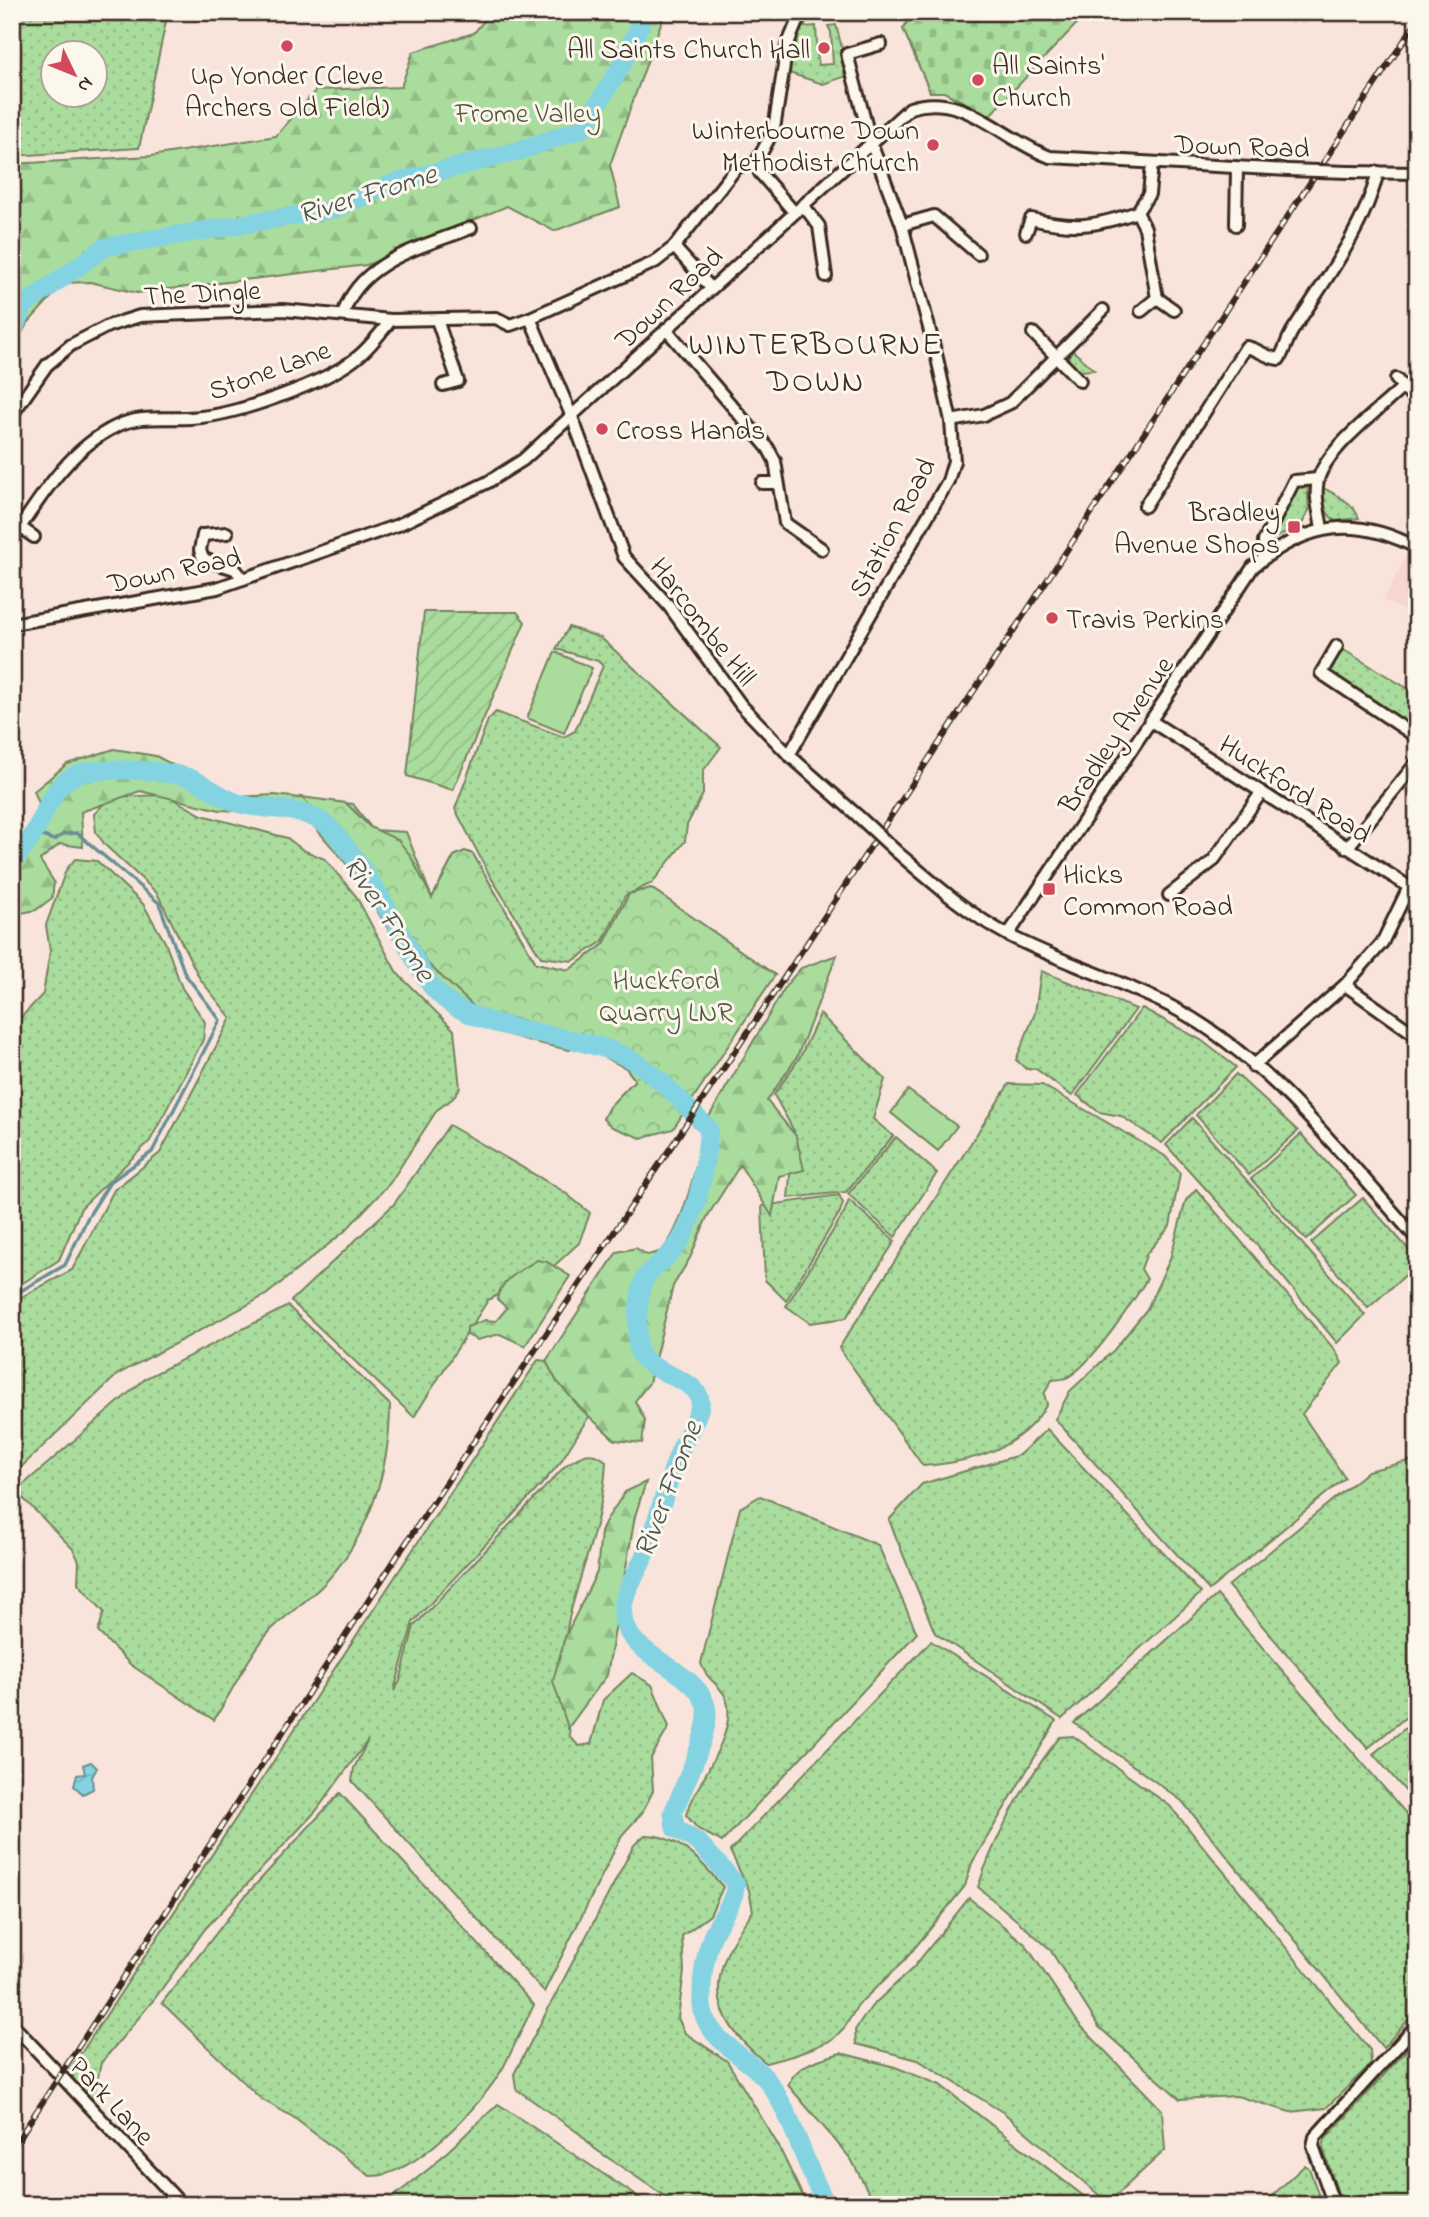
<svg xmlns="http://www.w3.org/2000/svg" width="1429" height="2217" font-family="'Indie Flower',sans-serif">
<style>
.built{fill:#f7d6cf}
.grass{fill:url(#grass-dots);stroke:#72835e;stroke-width:2;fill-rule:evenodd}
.forest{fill:url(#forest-firs);stroke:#72835e;stroke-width:2}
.cemetery{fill:url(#cemetery-stones);stroke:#72835e;stroke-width:2}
.park{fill:url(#park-crowns);stroke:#72835e;stroke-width:2}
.garden{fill:url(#garden-furrows);stroke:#72835e;stroke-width:2}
.pitch{fill:#aadc9d;stroke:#72835e;stroke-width:2}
.water{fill:url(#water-waves);stroke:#678f94;stroke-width:2}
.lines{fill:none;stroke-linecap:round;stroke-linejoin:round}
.stream{stroke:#678f94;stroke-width:3.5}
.river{stroke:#84d3e2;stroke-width:19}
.minor-casing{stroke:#3b2a1e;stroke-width:16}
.minor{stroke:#fbf7ec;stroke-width:10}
.rail-casing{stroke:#3b2a1e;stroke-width:6}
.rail{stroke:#fbf7ec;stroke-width:3.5;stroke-dasharray:10;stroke-linecap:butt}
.minor-bridge-casing{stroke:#3b2a1e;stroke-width:16;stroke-linecap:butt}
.minor-bridge{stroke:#fbf7ec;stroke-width:10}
.poi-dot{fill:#d1495b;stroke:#fbf7ec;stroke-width:2.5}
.labels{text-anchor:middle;stroke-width:6;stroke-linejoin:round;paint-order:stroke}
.poi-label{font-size:28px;fill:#3b2a1e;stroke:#fbf7ec;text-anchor:start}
.park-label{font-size:28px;fill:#57563e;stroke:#fbf7ec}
.street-label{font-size:28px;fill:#3b2a1e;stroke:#fbf7ec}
.water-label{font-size:30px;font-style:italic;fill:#4d544f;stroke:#fbf7ec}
.quarter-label{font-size:32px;letter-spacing:2px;fill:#3b2a1e;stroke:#fbf7ec}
</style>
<defs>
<pattern id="grass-dots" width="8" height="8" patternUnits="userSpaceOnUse" patternTransform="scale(1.75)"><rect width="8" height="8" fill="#aadc9d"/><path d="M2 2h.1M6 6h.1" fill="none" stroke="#93bd87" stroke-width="1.8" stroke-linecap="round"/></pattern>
<pattern id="forest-firs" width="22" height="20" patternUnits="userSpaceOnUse" patternTransform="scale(1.75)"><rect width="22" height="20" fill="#aadc9d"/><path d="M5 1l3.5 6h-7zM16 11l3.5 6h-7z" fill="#93bd87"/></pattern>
<pattern id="cemetery-stones" width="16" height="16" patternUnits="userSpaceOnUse" patternTransform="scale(1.75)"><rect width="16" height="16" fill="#aadc9d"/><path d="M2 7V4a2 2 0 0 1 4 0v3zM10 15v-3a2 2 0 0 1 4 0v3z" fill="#93bd87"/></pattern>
<pattern id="park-crowns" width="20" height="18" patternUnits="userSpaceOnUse" patternTransform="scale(1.75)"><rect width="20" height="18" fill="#aadc9d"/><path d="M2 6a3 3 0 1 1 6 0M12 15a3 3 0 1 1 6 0" fill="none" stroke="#93bd87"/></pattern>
<pattern id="garden-furrows" width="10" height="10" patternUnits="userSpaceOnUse" patternTransform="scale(1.75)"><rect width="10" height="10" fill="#aadc9d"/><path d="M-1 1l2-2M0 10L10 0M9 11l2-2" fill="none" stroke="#93bd87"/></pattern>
<pattern id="water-waves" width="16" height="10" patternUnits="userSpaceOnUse" patternTransform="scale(1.75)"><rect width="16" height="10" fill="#84d3e2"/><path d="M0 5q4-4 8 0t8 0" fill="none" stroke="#73b5c1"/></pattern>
</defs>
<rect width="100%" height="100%" fill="#f9e4db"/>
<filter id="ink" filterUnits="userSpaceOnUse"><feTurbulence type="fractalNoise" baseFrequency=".0143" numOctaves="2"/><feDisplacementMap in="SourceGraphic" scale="14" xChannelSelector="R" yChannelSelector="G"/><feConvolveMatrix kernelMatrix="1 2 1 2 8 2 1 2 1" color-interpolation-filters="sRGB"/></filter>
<g filter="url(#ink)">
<!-- built -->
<path class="built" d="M1408,553L1417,558V618L1383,600Z"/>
<!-- grass -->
<g class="grass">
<path d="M12,12H168L139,148L12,156ZM52,52H94V94H52Z"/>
<path d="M804,12H811L804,27L816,26L818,65L833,64L831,32L828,26L836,25L849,75L823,84L786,72L789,42Z"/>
<path d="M1071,349L1094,370L1080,371L1068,360Z"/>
<path d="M1307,483L1309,510L1301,526L1270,540L1296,484Z"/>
<path d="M1322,487C1336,495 1353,502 1359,518L1335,521C1323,511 1323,502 1322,487Z"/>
<path d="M569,627L601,638L721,747L703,771V794L687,825L685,841L652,883L625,896L603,941L573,961L541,957L490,876L455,809L488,720L496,712L564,737L575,731L603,666L598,661L556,649Z"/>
<path d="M1342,649L1417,694V731L1334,676L1331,670Z"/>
<path d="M166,795L202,815L287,838L303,850L325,859L356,896L397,973L454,1030L460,1088L452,1099L437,1110L390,1183L345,1231L266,1295L118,1374L12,1476V1302L72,1270L114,1190L160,1153L231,1018L200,979L157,893L105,845L96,832L94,814L110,797Z"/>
<path d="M75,859L97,861L143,904L165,942L182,988L205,1022L203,1040L150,1141L81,1208L59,1260L12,1290V1027L43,994L50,951L46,925L66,870Z"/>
<path d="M1041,971L1136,1009L1072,1096L1036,1069H1026L1016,1060L1035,1013Z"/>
<path d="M1142,1008L1201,1040L1236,1067L1162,1143L1121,1116L1099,1112L1077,1095Z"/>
<path d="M820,1014L885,1079L873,1119L893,1136L846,1192L788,1198L794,1131L774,1095L800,1057Z"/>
<path d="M1236,1074L1298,1131L1249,1175L1196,1115Z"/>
<path d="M1009,1084L1042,1085L1165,1156L1180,1173L1170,1226L1147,1253L1141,1269L1147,1279C1132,1303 1092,1364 1068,1377C1064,1380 1056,1379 1052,1380L1044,1394L1047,1404C1021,1449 973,1462 923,1466L839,1348Z"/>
<path d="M1192,1118L1365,1315L1337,1343L1256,1244L1166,1145Z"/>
<path d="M449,1125L563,1191L590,1213L579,1243L554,1266L488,1300L414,1417L291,1301L394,1204Z"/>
<path d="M1301,1134L1356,1195L1306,1240L1251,1179Z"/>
<path d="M896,1137L937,1173L895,1237L848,1194Z"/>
<path d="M1196,1189L1335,1350L1342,1363L1302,1414L1345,1478L1209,1590L1055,1419L1070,1391L1114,1350L1147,1309L1170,1259L1186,1200Z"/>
<path d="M839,1195L843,1203L840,1212L786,1301L765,1280L762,1206Z"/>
<path d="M1363,1198L1417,1259V1265L1368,1308L1311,1243Z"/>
<path d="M849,1200L895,1241L846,1318L810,1323L786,1306L844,1213Z"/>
<path d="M288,1306L390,1405C390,1470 369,1537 323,1585C307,1601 287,1614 271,1630C251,1651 230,1695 214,1720L131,1665L98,1632L104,1612L78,1583L79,1561L73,1549L16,1491L146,1378Z"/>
<path d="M538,1360L546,1361L556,1380L589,1416L560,1463L541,1485L413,1622L394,1691L400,1681L414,1626L566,1465C582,1455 590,1449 606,1461C604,1516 582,1566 569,1618C561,1655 566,1699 570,1737L579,1746L591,1744L603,1700L632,1673L652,1685L669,1727L651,1758L653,1791L642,1813L622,1835L544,1992L352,1781L354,1768L368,1740L316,1811L205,1929L156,1997L101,2063L94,2095L89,2102L79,2091L70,2070Z"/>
<path d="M1047,1429L1201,1593L1062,1719L935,1633L889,1520L922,1484L1019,1455Z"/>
<path d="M1417,1459V1708L1368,1748L1228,1586L1368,1471Z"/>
<path d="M760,1496L878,1545L917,1633L722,1842L698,1829L686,1815C697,1781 739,1732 726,1698C720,1684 705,1679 701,1663L740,1508Z"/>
<path d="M1217,1595L1417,1826V2010L1383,2048L1182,1801L1074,1723Z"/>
<path d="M931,1641L1056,1721L972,1863L965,1886L904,1961L858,2005L845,2027L832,2040L796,2055L766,2063C704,2013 707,1973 753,1911L749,1890L730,1851Z"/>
<path d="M1417,1719V1804L1373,1754Z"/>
<path d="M1073,1736L1170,1806L1370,2050L1371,2064L1326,2108L1290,2112L1237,2096L1180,2099L1099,2027L1049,1948L978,1887C994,1838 1027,1777 1060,1737Z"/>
<path d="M340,1793L534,2005C523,2026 514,2047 503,2068C482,2104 414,2178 370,2176L293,2117L261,2099L162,2003L246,1895Z"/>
<path d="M645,1835C679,1835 702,1862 723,1887L710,1915L682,1936L684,1971L678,2018L685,2033L727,2061L778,2145L807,2205H678L595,2149L580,2134L516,2089L514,2074L634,1845Z"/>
<path d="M969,1898L1025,1944L1079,2024L1162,2110L1165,2150L1108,2203L1004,2113L918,2060L856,2044L855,2030L872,2006L913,1968Z"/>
<path d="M1417,2039V2205H1342L1323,2148L1325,2139Z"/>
<path d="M841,2053L895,2067L940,2085L1086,2198L1089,2205H875L851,2159L788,2085C796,2064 820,2059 841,2053Z"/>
<path d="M498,2104L650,2205H390L388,2201L430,2168Z"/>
<path d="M1305,2165L1309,2168L1322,2205H1262Z"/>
</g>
<!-- forest -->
<g class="forest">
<path d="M491,12H665L610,165L620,207L554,231L507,206L367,265L137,293L90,282L64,283L27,324L12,350V164L151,156L276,136L316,90L401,87L413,52L474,33Z"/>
<path d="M114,749L156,756L234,797L274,795L353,804L373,830L406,832L432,898L454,856L465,851L473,854L536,963L569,970L604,944L629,894L651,888L775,975L603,1119L609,1107L635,1080L626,1068L582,1046L569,1050L534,1042L495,1031L445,1010L425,991L356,875L314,826L279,813L220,810L140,791L81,812L83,847L60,844L40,860L54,882L52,898L36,910L12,915V850L21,839L34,844L47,823L34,791L67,764Z"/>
<path d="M837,955L797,1057L767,1101L796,1136L804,1170L779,1176L772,1216L740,1165L707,1217L690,1258L673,1286L649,1383L635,1401L645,1420L642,1443L615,1440L581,1409L556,1380L546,1361L617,1252L636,1248L647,1255C652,1254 659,1253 662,1250C680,1233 702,1156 700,1132L787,984L801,968Z"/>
<path d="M537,1260L547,1262L570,1276L525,1346L500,1334L477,1340L467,1335V1327L485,1320L496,1321L507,1308L497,1299C500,1280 523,1269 537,1260Z"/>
<path d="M646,1482L635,1516L607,1675L568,1728L553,1681L565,1637L597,1572L601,1532L607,1519L625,1492Z"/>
</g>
<!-- cemetery -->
<path class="cemetery" d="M913,12H1088L990,115L944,92H930L903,29Z"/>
<!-- park -->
<path class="park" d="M301,797L346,803L370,827L398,840L410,855L432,898L454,856L465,851L473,854L536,963L569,970L604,944L629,894L651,888L775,975L673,1129L641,1138L612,1127L603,1119L609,1107L635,1080L626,1068L591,1040L517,1019L482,1014L427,963L394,905L348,842Z"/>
<!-- garden -->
<path class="garden" d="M424,612H517L525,622L453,790L407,776Z"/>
<!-- pitch -->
<g class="pitch">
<path d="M555,652L592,668L564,733L527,718Z"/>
<path d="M908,1090L957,1126L938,1151L891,1113Z"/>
</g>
<!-- water -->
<path class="water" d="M91,1762L97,1768L92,1777L93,1789L83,1794L74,1786L77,1775L85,1774L83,1765Z"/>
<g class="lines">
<!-- stream -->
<path class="stream" d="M12,1296L65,1265L88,1217L110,1182L152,1152L220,1020L185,974L159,903L77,833L64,834L54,840L34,833"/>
<!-- river -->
<g class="river">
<path d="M12,335L23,306L105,247L334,209L397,182L519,151L583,128L620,68L646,12"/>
<path d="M12,863C19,853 28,844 34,833C47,811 51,786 76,775C95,766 173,770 192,779C210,787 224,800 244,805C275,811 310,806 333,831C358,860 380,895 398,928C413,954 424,984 448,1002C487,1031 567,1033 615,1052C652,1066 681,1102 709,1129C705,1166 700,1207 680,1241C672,1255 658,1263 647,1275C638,1285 636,1332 638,1347C641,1375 704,1376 700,1405C697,1422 685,1437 679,1453C665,1488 657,1524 643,1559C634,1579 621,1594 623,1617C627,1659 705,1670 707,1713C708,1735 682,1790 673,1813L675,1828L699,1843L736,1884C733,1906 720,1917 712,1937C704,1958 701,1982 702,2005C704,2039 747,2056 767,2080C793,2114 804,2166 827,2205"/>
</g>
<defs>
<g id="minor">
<path d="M1152,164L1149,194L1137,212L1145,228L1157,298"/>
<path d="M1348,172L1417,173"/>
<path d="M803,205L819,226L826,276"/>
<path d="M794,212L760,173L756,163L774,129L787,46L801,12"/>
<path d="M902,225L934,216L978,254"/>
<path d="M1236,225L1237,168"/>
<path d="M1026,233L1031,219C1075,229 1094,227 1137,212"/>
<path d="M674,247L711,288"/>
<path d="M1141,311L1157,298L1174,310"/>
<path d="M343,315C359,260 424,247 471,228"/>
<path d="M530,318L572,417L624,557L669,606L741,705L789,755L858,816"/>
<path d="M437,320L458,381L443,385"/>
<path d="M666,329L768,448L775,461L785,523L822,549"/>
<path d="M1033,333L1080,381"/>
<path d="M1396,379L1411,395"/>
<path d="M12,415L47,365L71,345L108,326L140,316L283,310L391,320L496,318L510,325L530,318L655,262L674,247L737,167L756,163"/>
<path d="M951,421L984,415L1010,403L1103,310"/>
<path d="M762,483H778"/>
<path d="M1145,506L1246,347C1259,349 1266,358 1279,359C1285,350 1287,339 1293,330C1325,280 1364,229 1378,172"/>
<path d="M20,527L34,537"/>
<path d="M1322,529C1320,514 1314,496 1318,480C1326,449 1380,409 1403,387"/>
<path d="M227,533L203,535L200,550L203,559L235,569L243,579"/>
<path d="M13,538C41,496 70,448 117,426C142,413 174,421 201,417C241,413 324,383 355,359C369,349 380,333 391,320"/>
<path d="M1269,554L1264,541L1294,481L1318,479"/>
<path d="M12,624L217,588L398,525L488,482L523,460L910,108C964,90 1002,140 1050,157L1288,170"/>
<path d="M1337,646L1321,673L1417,737"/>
<path d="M1151,721L1417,892"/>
<path d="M789,755L948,481L954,461L951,421L937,358L902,225L871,143L847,54L881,44"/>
<path d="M1347,848L1417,762"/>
<path d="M897,852C932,882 968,914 1008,935C1062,963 1121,980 1174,1008C1269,1058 1346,1160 1417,1239"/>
<path d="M1169,895L1213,861L1261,793"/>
<path d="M1008,935L1253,567C1306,523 1356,515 1417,548"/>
<path d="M1345,985L1417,1036"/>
<path d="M1253,1066L1345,985L1382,943L1409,887"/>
<path d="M12,2024L182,2205"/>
<path d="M1334,2205L1313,2146L1315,2137L1417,2025"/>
</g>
</defs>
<!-- minor casing -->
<use href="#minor" class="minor-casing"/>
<!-- minor -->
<use href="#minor" class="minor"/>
<defs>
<path id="rail" d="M12,2149L398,1555L762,1011L1417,21"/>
</defs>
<!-- rail casing -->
<use href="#rail" class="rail-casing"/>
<!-- rail -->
<use href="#rail" class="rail"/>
<defs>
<g id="minor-bridge">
<path d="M1288,170L1348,172"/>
<path d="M858,816L897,852"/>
</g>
</defs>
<!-- minor-bridge casing -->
<use href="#minor-bridge" class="minor-bridge-casing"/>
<!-- minor-bridge -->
<use href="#minor-bridge" class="minor-bridge"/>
</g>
</g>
<!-- markers -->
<g class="poi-dot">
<circle cx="287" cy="46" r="7"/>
<circle cx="824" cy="48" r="7"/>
<circle cx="978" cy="80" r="7"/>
<circle cx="933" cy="145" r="7"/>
<circle cx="602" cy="429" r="7"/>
<rect x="1287" y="520" width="14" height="14" rx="3.5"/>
<circle cx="1052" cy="618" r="7"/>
<rect x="1042" y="882" width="14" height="14" rx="3.5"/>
</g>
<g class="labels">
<!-- poi labels -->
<g class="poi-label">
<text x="810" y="58" text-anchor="end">All Saints Church Hall</text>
<text x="992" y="74">All Saints'<tspan x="992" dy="32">Church</tspan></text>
<text x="287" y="84" text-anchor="middle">Up Yonder (Cleve<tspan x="287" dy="32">Archers Old Field)</tspan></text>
<text x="919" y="139" text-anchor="end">Winterbourne Down<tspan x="919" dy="32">Methodist Church</tspan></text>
<text x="616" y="439">Cross Hands</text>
<text x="1280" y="521" text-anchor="end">Bradley<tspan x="1280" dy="32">Avenue Shops</tspan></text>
<text x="1066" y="628">Travis Perkins</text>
<text x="1063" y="883">Hicks<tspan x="1063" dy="32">Common Road</tspan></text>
</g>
<!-- park labels -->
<g class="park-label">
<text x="528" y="122">Frome Valley</text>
<text x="666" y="989">Huckford<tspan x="666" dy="32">Quarry LNR</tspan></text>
</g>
<!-- street labels -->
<g class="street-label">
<text transform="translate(1242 145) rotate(2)" y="10">Down Road</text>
<text transform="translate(202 292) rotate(-3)" y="10">The Dingle</text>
<text transform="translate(668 297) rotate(-43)" y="10">Down Road</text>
<text transform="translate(269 369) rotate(-20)" y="10">Stone Lane</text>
<text transform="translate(891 527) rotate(-62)" y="10">Station Road</text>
<text transform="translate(174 569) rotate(-12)" y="10">Down Road</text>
<text transform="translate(704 621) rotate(52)" y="10">Harcombe Hill</text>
<text transform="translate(1115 734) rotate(-56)" y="10">Bradley Avenue</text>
<text transform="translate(1296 788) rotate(33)" y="10">Huckford Road</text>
<text transform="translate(113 2100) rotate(47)" y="10">Park Lane</text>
</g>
<!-- water labels -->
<g class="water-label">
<text transform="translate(367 193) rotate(-17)" y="10">River Frome</text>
<text transform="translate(390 918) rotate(57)" y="10">River Frome</text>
<text transform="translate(667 1489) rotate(-69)" y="10">River Frome</text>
</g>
<!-- quarter labels -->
<g class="quarter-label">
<text x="816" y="354">WINTERBOURNE<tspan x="816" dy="37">DOWN</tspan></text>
</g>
</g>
<!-- margin -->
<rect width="1429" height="2217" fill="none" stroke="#fbf7ec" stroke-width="42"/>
<rect x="21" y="21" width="1387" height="2175" fill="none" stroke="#3b2a1e" stroke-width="2.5" filter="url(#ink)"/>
<!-- north arrow -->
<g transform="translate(74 74) rotate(133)"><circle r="33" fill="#fbf7ec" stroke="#aea59a" stroke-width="2"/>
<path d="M0-5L12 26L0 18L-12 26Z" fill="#d1495b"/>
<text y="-10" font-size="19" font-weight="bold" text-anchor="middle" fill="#3b2a1e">N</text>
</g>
</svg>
